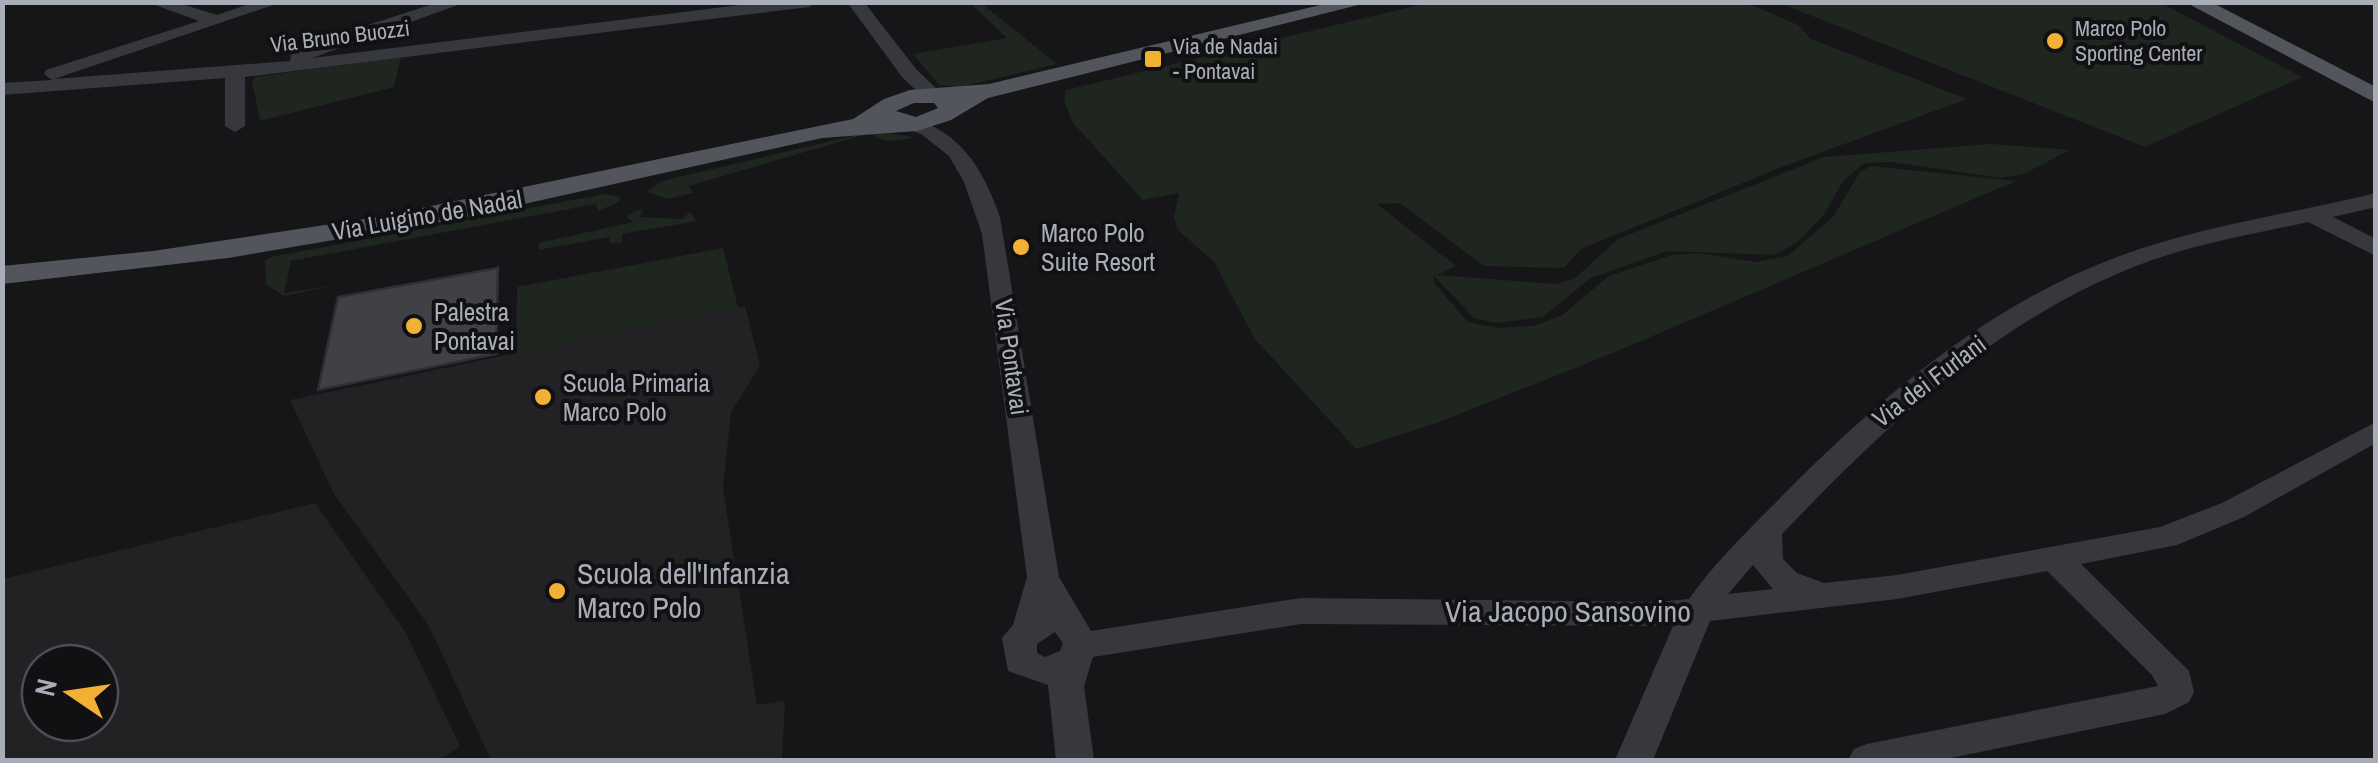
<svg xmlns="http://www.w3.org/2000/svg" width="2378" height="763" font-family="'Archivo Narrow',sans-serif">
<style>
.built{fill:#222225;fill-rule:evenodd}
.green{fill:#1e261f}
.building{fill:#404145;stroke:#303034;stroke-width:2.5}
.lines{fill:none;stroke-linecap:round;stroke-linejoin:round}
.minor{fill:#37383d;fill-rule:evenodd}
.major{fill:#53555c;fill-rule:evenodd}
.poi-dot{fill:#f2b134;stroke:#111113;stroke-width:4}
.labels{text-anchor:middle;stroke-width:8;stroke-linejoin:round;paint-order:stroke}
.far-poi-label{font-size:22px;fill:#a8adb8;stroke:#111113;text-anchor:start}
.far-street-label{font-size:22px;fill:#a8adb8;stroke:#111113}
.street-label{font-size:25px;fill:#a8adb8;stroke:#111113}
.poi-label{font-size:25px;fill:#a8adb8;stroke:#111113;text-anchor:start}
.near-poi-label{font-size:30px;fill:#a8adb8;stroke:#111113;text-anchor:start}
.near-street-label{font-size:30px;fill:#a8adb8;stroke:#111113}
</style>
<rect width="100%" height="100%" fill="#161618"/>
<!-- built -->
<g class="built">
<path d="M745,306L760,366L731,412L723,488L757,705L785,701L782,760H491L429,626L334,494L290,400Z"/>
<path d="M315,503L406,633L460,746L440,760H3V579ZM40,663H100V723H40Z"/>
</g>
<!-- green -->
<g class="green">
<path d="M970,3H981L1057,64L960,87L939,85L913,54L1007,38Z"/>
<path d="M1427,3H1747L1798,25L1811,39L1967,99L1787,165L1581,249L1564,268L1484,266L1400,203L1377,204L1456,266L1437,275L1555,284L1574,279L1618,239L1824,157L1991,144L2070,150L2024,174L2001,178L1891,162L1865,163L1843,181L1824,215L1796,243L1774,255L1667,251L1591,278L1543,317L1496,323L1474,318L1434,276L1433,282L1468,322L1498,328L1533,326L1561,316L1609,276L1672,255L1697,253L1756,262L1788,256L1833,217L1860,172L1871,166L2016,181L1608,355L1437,423L1356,449L1255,339L1214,262L1178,230L1174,217L1179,193L1143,200L1073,123L1064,101L1066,90Z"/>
<path d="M1779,3H2161L2302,77L2145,147Z"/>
<path d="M401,57L394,87L260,121L252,81L256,77Z"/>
<path d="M879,132L915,137C899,141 883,144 870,133L689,186L693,193L668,199L646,192L662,181L865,133Z"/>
<path d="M604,194L620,197L619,202L598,211L596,204L291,261L284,293L337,285L284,296L266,284L265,261L271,257Z"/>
<path d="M643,208L640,217L682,219L690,212L697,221L622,234V242L611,244L609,237L539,250V243L633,222L626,216Z"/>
<path d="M723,248L738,308L516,354L517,287Z"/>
</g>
<!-- building -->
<path class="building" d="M498,268L496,354L318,390L338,297Z"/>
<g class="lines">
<!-- minor -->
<g class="minor">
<path d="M147,2H175L217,15L255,2H282L54,79L290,61L291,55L309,44L439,2H466L312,58L764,2H817L809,7L245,77V126L235,132L225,126V78L2,95V83L52,80L44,74L46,70L199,21Z"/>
<path d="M847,2H864L916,69L939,91V99H925L902,77Z"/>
<path d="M910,118C961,131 983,169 1000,217L1059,577L1091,631L1301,598L1659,602L1689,599C1717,559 1752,527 1786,492C1882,396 1988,305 2117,257C2200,226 2290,214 2376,193V207L2333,217L2376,239V256L2308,222C2249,235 2188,245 2131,268C1990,325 1885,427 1782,534L1783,559L1797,573L1824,583L1897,575L2160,527L2222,503L2376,422V443L2244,517L2177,545L2081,564L2189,671L2194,692L2189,702L2165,714L1941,760H1848L1854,749L1867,744L2158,686L2152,675L2047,571L1897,599L1710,621L1653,760H1615L1673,626L1301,624L1093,657L1084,686L1094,760H1056L1048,685L1008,671L1002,638L1013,625L1027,577L982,234L964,182L949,156L921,134L903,128L900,124ZM1753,565L1773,589L1728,594ZM1055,632L1063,643L1060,651L1045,657L1037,653V644Z"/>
</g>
<!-- major -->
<g class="major">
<path d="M1333,2H1370L988,98L951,120L917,131L822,138L452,220L228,258L2,284V266L153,251L378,217L853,119L884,99L910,90L989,84ZM914,103H934L938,108L916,117L896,111Z"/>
<path d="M2185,2H2211L2376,87V103Z"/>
</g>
</g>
<!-- markers -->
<g class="poi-dot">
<circle cx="2055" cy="41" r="10"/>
<rect x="1143" y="49" width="20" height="20" rx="5"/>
<circle cx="1021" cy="247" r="10"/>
<circle cx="414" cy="326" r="10"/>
<circle cx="543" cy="397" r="10"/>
<circle cx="557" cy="591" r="10"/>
</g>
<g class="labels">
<!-- far-poi labels -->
<g class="far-poi-label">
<text x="2075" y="36">Marco Polo<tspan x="2075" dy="25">Sporting Center</tspan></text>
<text x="1173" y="54">Via de Nadai<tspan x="1173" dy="25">- Pontavai</tspan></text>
</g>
<!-- far-street labels -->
<g class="far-street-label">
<text transform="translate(340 36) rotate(-7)" y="8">Via Bruno Buozzi</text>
</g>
<!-- street labels -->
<g class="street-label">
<text transform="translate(427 215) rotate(-10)" y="9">Via Luigino de Nadal</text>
<text transform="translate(1012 357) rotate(82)" y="9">Via Pontavai</text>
<text transform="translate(1929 381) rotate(-37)" y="9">Via dei Furlani</text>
</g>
<!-- poi labels -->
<g class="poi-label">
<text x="1041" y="242">Marco Polo<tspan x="1041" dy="29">Suite Resort</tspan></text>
<text x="434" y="321">Palestra<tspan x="434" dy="29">Pontavai</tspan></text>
<text x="563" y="392">Scuola Primaria<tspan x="563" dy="29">Marco Polo</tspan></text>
</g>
<!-- near-poi labels -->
<g class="near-poi-label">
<text x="577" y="584">Scuola dell'Infanzia<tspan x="577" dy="34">Marco Polo</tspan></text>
</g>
<!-- near-street labels -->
<g class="near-street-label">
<text x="1568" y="622">Via Jacopo Sansovino</text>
</g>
</g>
<!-- border -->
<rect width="2378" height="763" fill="none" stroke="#a8adb8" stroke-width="10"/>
<!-- north arrow -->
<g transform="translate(70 693) rotate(283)"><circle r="48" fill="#111113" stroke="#4d4f55" stroke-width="2.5"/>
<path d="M0-8L18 38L0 25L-18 38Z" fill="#f2b134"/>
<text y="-15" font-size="28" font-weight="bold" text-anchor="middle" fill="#a8adb8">N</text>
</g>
</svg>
